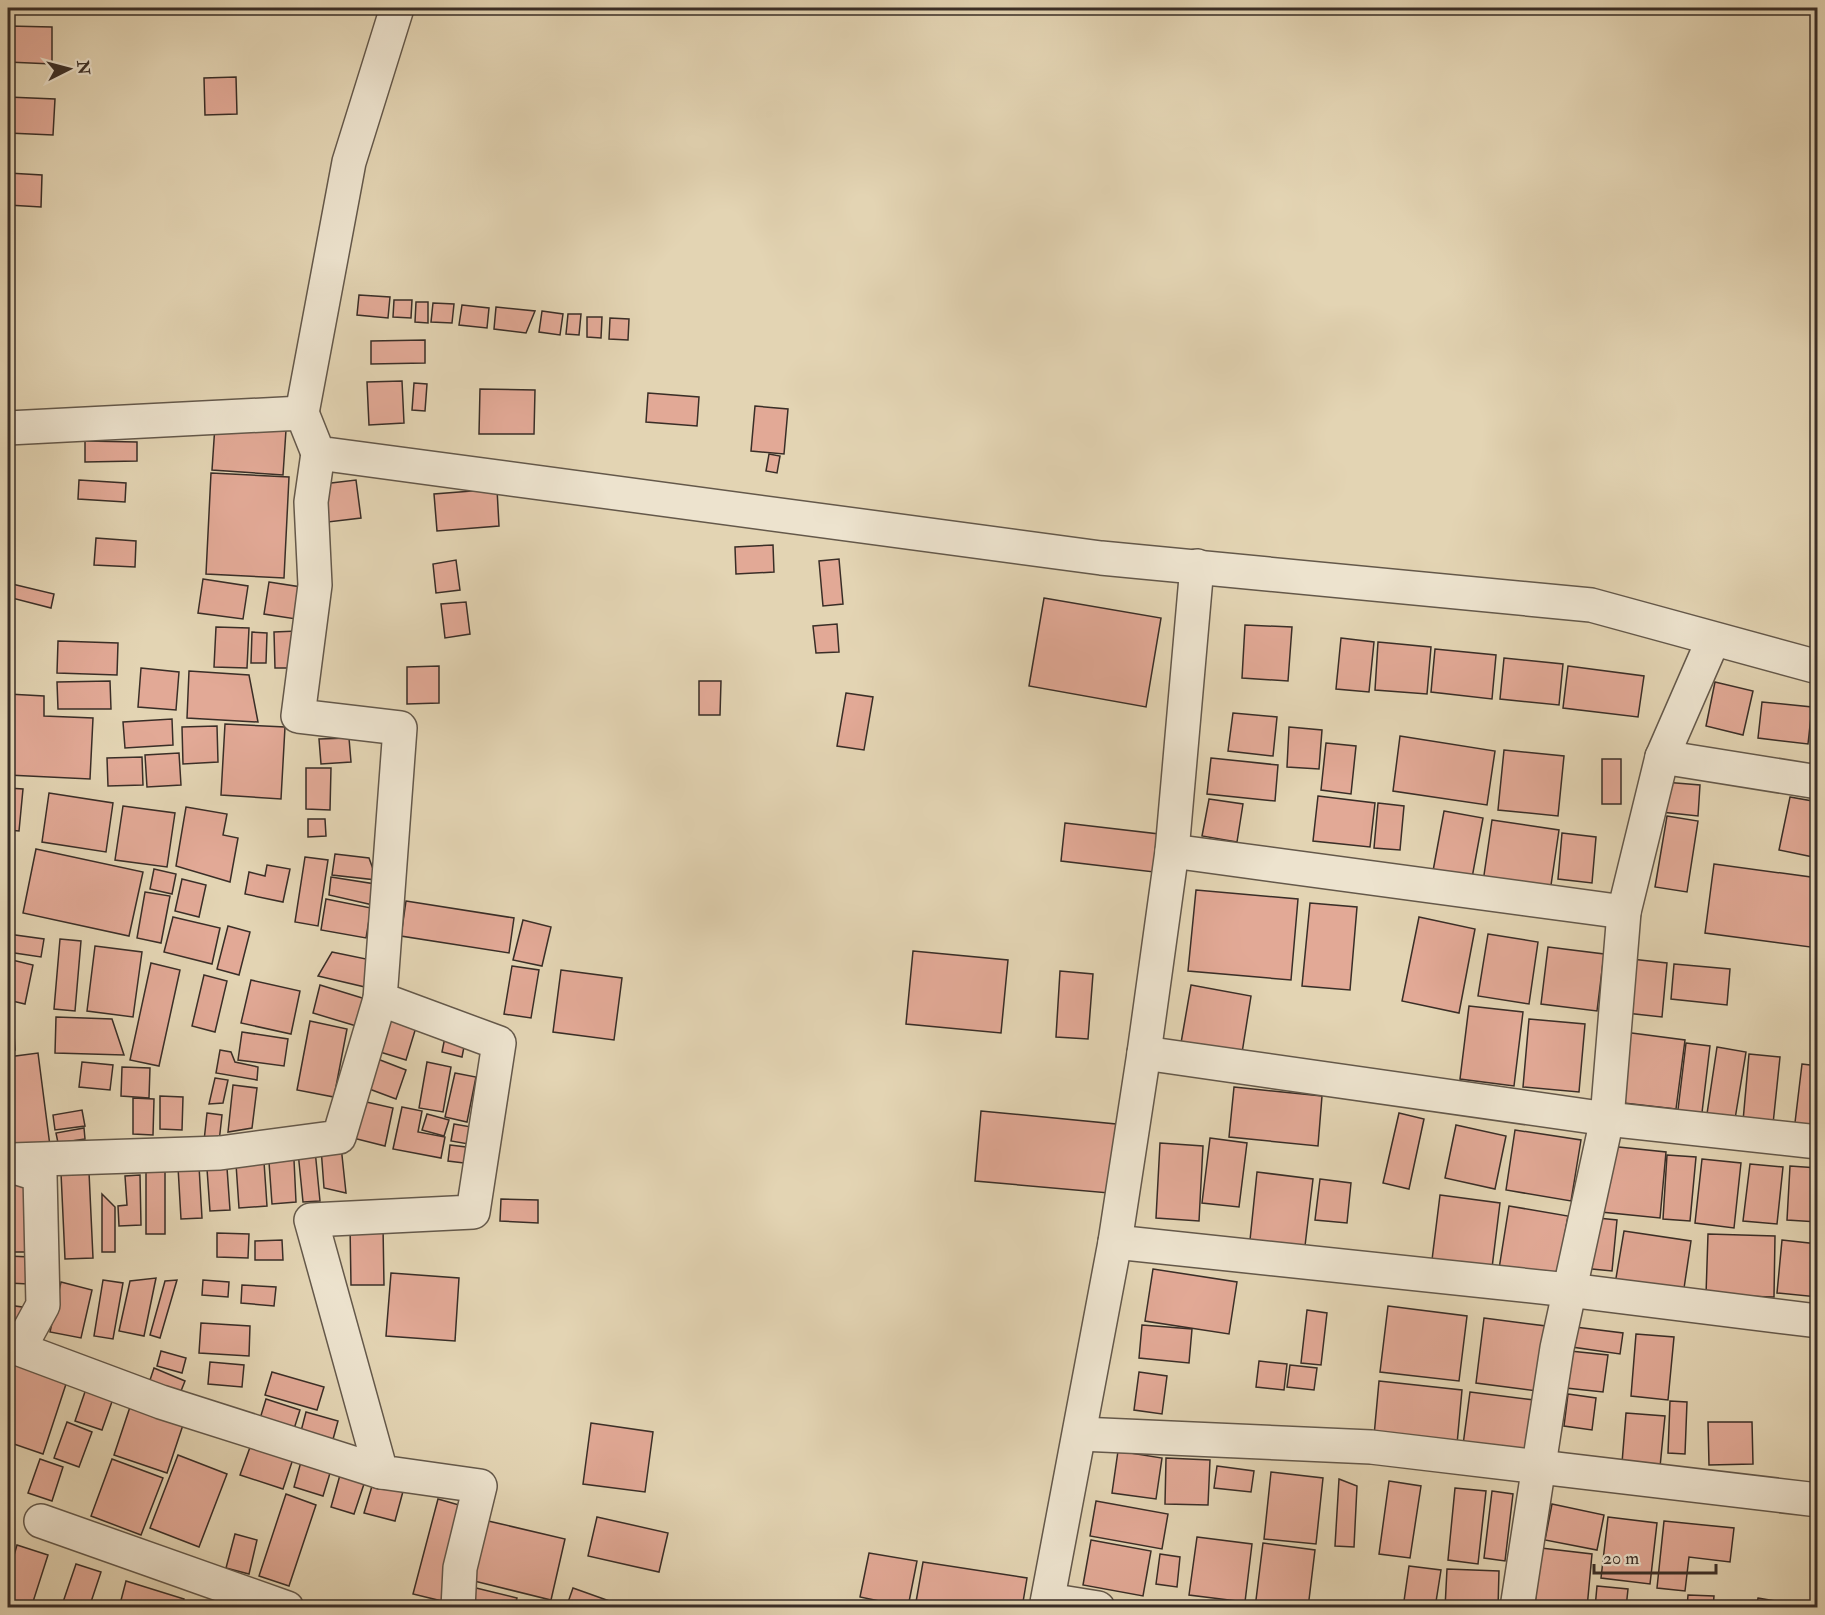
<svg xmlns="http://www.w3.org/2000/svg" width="1825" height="1615" font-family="'IM FELL Double Pica',serif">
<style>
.building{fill:#e2a996;stroke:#3a2e27;stroke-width:1.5}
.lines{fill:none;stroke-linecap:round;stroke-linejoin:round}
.street-casing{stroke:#64584a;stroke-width:36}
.street{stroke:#ede3ce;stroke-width:33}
</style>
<rect width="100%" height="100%" fill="#e3d4b3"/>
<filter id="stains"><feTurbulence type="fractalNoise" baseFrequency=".00333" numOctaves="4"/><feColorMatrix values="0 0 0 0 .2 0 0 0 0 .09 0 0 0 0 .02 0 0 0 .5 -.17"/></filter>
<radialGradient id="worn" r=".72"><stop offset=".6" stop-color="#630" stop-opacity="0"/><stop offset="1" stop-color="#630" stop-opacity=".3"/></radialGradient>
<!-- building -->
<g class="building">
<path d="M8,26L52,27V64L8,62Z"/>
<path d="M236,77L237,114L205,115L204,78Z"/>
<path d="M8,97L55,99L53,135L8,133Z"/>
<path d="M8,173L42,175L41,207L8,205Z"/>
<path d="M359,295L390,297L388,318L357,315Z"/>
<path d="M394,300H412L411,318L393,317Z"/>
<path d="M416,302H428V323L415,322Z"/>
<path d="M433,303L454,304L452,323L431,322Z"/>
<path d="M462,305L489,308L487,328L459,325Z"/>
<path d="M496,307L535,311L526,333L494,329Z"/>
<path d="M542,311L563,314L560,335L539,332Z"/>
<path d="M568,314H581L579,335L566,334Z"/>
<path d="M587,317H602L601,338L587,337Z"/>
<path d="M610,318L629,319L628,340L609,339Z"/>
<path d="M425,340V363L371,364V341Z"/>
<path d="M402,381L404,423L369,425L367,382Z"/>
<path d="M414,383L427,384L425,411L412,410Z"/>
<path d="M480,389L535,390L534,434H479Z"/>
<path d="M648,393L699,397L697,426L646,422Z"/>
<path d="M755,406L788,409L784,454L751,451Z"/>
<path d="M215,425L286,430L283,475L212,470Z"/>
<path d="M85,441L137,442V461L85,462Z"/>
<path d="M769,454L780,456L777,473L766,471Z"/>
<path d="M211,473L289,477L284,578L206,574Z"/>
<path d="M79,480L126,483L125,502L78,499Z"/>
<path d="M356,480L361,518L328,522L323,484Z"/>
<path d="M497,489L499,526L437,531L434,494Z"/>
<path d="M96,538L136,541L135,567L94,565Z"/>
<path d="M773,545L774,572L736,574L735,547Z"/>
<path d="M839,559L843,604L823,606L819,561Z"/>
<path d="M456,560L460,590L436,593L433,564Z"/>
<path d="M203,579L248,586L243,619L198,613Z"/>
<path d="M269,582L301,587L296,619L264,614Z"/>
<path d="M8,583L54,594L51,608L8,597Z"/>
<path d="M1044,598L1161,618L1146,707L1029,686Z"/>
<path d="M466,602L470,634L445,638L441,604Z"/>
<path d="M837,624L839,652L816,653L813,626Z"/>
<path d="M1245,625L1292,627L1288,681L1242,678Z"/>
<path d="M216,627L249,628L247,668L214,667Z"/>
<path d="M297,631L298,668H275L274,632Z"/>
<path d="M252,632L267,633L266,663H251Z"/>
<path d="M1341,638L1374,642L1369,692L1336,689Z"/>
<path d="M58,641L118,643L117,675L57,673Z"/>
<path d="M1378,642L1431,647L1427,694L1375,690Z"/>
<path d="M1435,649L1496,655L1492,699L1431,692Z"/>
<path d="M1504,658L1563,664L1559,705L1500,699Z"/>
<path d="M439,666V703L407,704V667Z"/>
<path d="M1568,666L1644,676L1638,717L1563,708Z"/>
<path d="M141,668L179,672L176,710L138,707Z"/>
<path d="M189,671L249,675L258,722L187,718Z"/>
<path d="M110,681L111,709H58L57,682Z"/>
<path d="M699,681H721L720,715H699Z"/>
<path d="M1715,682L1753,691L1743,735L1706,726Z"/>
<path d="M846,693L873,697L864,750L837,746Z"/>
<path d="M8,694L44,696V716L93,718L90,779L8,775Z"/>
<path d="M1762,702L1812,707L1808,744L1758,738Z"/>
<path d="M1233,713L1277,717L1273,756L1228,751Z"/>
<path d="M172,719L173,745L125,748L123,722Z"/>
<path d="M225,724L285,727L281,799L221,795Z"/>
<path d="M217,726L218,762L183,764L182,727Z"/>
<path d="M1289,727L1322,730L1319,769L1287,767Z"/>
<path d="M1400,736L1495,751L1487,805L1393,791Z"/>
<path d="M349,738L351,762L321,764L319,739Z"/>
<path d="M1326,743L1356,746L1351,794L1321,790Z"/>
<path d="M1504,750L1564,756L1558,816L1498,810Z"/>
<path d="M179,753L181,785L147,787L145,755Z"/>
<path d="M142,757L143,785L108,786L107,758Z"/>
<path d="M1211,758L1278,765L1275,801L1207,794Z"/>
<rect x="1602" y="759" width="19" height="45"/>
<path d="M306,768H331L330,810L306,809Z"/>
<path d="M1664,782L1700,785L1698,816L1661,812Z"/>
<path d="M8,788L23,789L19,831L8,830Z"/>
<path d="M49,793L113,803L106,852L42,842Z"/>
<path d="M1318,796L1375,803L1370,847L1313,841Z"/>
<path d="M1790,797L1818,802V858L1779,850Z"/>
<path d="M1209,799L1243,804L1237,842L1202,836Z"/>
<path d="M1378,803L1404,806L1400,850L1374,848Z"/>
<path d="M123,806L175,813L167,867L115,860Z"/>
<path d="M186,807L227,814L223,835L238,838L230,882L176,866Z"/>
<path d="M1444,811L1483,818L1472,878L1433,871Z"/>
<path d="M1667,816L1698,821L1687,892L1655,887Z"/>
<path d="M308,819H325L326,836L308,837Z"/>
<path d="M1492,820L1559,830L1550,892L1483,882Z"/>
<path d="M1065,823L1159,834L1154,872L1061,861Z"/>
<path d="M1562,833L1596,837L1592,883L1558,879Z"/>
<path d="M36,849L143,872L129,936L23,913Z"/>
<path d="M335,854L369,858L377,880L332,875Z"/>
<path d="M305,857L328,860L318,926L295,922Z"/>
<path d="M1714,864L1818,878V948L1705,933Z"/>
<path d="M267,865L290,869L283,902L245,894L249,872L265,876Z"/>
<path d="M154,869L176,874L172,894L150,889Z"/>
<path d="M331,877L375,884L373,905L329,895Z"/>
<path d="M182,879L206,885L199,917L175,911Z"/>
<path d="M1196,890L1298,899L1291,980L1188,971Z"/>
<path d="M145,892L170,896L161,943L137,938Z"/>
<path d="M326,899L371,908L366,938L321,930Z"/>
<path d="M406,901L514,918L509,953L401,936Z"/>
<path d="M1310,903L1357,907L1350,990L1302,986Z"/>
<path d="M173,917L220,928L212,964L164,952Z"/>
<path d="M1419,917L1475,929L1459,1013L1402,1001Z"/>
<path d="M523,920L551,927L542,966L513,960Z"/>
<path d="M228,926L250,932L239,975L217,969Z"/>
<path d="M8,934L44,939L41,957L8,952Z"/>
<path d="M1488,934L1538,942L1529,1004L1478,996Z"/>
<path d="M60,939L81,941L75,1011L54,1009Z"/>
<path d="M95,946L142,952L133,1017L87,1011Z"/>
<path d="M1548,947L1604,954L1597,1011L1541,1004Z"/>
<path d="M913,951L1008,960L1001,1033L906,1024Z"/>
<path d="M332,952L371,960L365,987L318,976Z"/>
<path d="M8,959L33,965L25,1004L8,1000Z"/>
<path d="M1631,959L1667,963L1662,1017L1626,1013Z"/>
<path d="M151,963L180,970L159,1066L130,1060Z"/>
<path d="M1674,964L1730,969L1727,1005L1671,999Z"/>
<path d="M512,966L539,970L531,1018L504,1014Z"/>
<path d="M561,970L622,978L614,1040L553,1032Z"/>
<path d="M1060,971L1093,974L1088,1039L1056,1037Z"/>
<path d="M204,975L227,981L215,1032L192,1026Z"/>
<path d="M251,980L300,991L291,1034L241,1023Z"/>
<path d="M320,985L372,1001L363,1028L313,1013Z"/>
<path d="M1191,985L1251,996L1242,1053L1181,1043Z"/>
<path d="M1469,1006L1523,1012L1514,1086L1460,1079Z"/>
<path d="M391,1016L417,1024L406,1060L380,1052Z"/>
<path d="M56,1017L112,1019L124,1055L55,1053Z"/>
<path d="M8,1018H13L15,1050H8Z"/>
<path d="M1529,1019L1585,1024L1579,1092L1523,1087Z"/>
<path d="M310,1021L347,1029L334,1097L297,1090Z"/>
<path d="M242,1032L288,1039L284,1066L238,1060Z"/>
<path d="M446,1032L466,1037L462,1057L442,1052Z"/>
<path d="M1624,1032L1685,1040L1676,1109L1615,1102Z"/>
<path d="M1686,1043L1710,1046L1701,1121L1677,1118Z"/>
<path d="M1717,1047L1746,1052L1735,1119L1707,1114Z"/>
<path d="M220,1050L231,1052L235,1062L258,1067L257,1080L216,1073Z"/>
<path d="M38,1053L50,1146L8,1151V1057Z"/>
<path d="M1749,1054L1780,1057L1773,1124L1743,1121Z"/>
<path d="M375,1058L406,1070L396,1099L364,1087Z"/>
<path d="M82,1062L113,1065L110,1090L79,1087Z"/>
<path d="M427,1062L451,1067L443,1112L419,1108Z"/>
<path d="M1802,1064L1818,1066V1134L1794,1131Z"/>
<path d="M122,1067L150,1068L149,1098L121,1096Z"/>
<path d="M455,1073L476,1077L467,1122L445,1117Z"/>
<path d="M215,1078L228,1080L223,1103L209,1104Z"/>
<path d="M233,1085L257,1088L252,1128L228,1132Z"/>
<path d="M1234,1087L1322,1096L1318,1146L1229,1137Z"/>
<path d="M160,1096L183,1097L182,1130L160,1129Z"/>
<path d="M133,1098L154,1099L153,1135L133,1134Z"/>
<path d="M362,1101L393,1108L385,1146L353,1138Z"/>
<path d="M402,1107L422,1111L418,1132L445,1137L441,1158L393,1149Z"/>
<path d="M82,1110L85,1126L55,1130L53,1115Z"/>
<path d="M981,1111L1116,1124L1109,1193L975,1181Z"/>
<path d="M207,1113L222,1115L219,1142L204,1141Z"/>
<path d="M1399,1113L1424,1119L1409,1189L1383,1183Z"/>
<path d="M427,1114L449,1120L444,1136L422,1130Z"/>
<path d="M454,1124L477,1128L474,1145L451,1141Z"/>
<path d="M1456,1125L1506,1136L1495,1189L1445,1178Z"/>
<path d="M84,1128L85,1139L58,1143L56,1133Z"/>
<path d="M1515,1130L1581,1140L1571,1201L1506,1190Z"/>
<path d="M1210,1138L1247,1143L1239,1207L1202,1203Z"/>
<path d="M1160,1143L1203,1146L1199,1221L1156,1218Z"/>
<path d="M450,1145L474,1148L472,1164L448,1161Z"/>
<path d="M341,1146L346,1193L324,1188L321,1148Z"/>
<path d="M1609,1146L1666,1152L1660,1218L1601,1212Z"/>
<path d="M315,1150L320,1201L303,1202L298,1152Z"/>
<path d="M1667,1155L1696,1157L1690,1221L1663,1219Z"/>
<path d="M1702,1159L1741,1163L1734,1228L1695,1223Z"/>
<path d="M294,1160L296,1202L272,1204L269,1162Z"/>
<path d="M264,1162L267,1206L239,1208L236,1164Z"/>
<path d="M1750,1164L1783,1167L1777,1224L1743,1221Z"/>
<path d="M199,1166L202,1218L181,1219L178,1167Z"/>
<path d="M1790,1166L1818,1168V1222L1787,1220Z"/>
<path d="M227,1168L230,1210L210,1211L207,1169Z"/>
<rect x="146" y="1169" width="19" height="65"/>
<path d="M89,1172L93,1258L65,1259L61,1173Z"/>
<path d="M1257,1172L1313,1179L1305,1246L1250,1240Z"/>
<path d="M140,1175L141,1225L119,1226L118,1206L127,1205L125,1176Z"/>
<path d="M1320,1179L1351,1183L1347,1223L1315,1220Z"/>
<path d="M32,1181L33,1252H8V1182Z"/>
<path d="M102,1194L115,1207V1252H102Z"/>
<path d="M1440,1195L1500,1203L1491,1276L1431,1268Z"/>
<path d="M501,1199L538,1200V1223L500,1221Z"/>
<path d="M1509,1206L1568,1216L1557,1279L1499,1269Z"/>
<path d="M1588,1217L1617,1220L1612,1271L1582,1268Z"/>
<path d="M350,1225L383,1226L384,1285H351Z"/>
<path d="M1624,1231L1691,1241L1683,1295L1615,1284Z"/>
<path d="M217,1233L249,1234L248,1258L217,1257Z"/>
<path d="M1708,1234L1775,1236L1774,1297L1706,1295Z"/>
<path d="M282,1240L283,1260H255V1241Z"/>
<path d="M1782,1240L1818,1244V1297L1777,1293Z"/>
<path d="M8,1256L30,1257L29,1284L8,1283Z"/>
<path d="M1153,1269L1237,1282L1229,1334L1145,1321Z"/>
<path d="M391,1273L459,1278L455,1341L386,1336Z"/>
<path d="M156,1278L144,1336L119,1331L130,1281Z"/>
<path d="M103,1280L123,1283L113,1339L94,1336Z"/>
<path d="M177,1280L160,1338L150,1335L165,1281Z"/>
<path d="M203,1280L229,1282L228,1297L202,1295Z"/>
<path d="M61,1282L92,1290L81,1338L50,1332Z"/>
<path d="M242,1285L276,1287L274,1306L241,1303Z"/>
<path d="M8,1305L22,1307L18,1346L8,1345Z"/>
<path d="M1388,1306L1467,1316L1459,1381L1380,1372Z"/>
<path d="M1307,1310L1327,1313L1321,1365L1301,1363Z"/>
<path d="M1484,1318L1546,1326L1537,1391L1476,1383Z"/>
<path d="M201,1323L250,1326L249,1356L199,1353Z"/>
<path d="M1142,1325L1192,1329L1189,1363L1139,1358Z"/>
<path d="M1575,1327L1623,1333L1620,1354L1572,1347Z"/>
<path d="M1636,1334L1674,1337L1668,1400L1631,1396Z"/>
<path d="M161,1351L186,1358L182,1373L157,1366Z"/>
<path d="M1570,1351L1608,1355L1603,1392L1566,1388Z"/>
<path d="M13,1356L69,1375L43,1454L8,1442V1374Z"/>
<path d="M1259,1361L1287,1364L1284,1390L1256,1387Z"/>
<path d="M210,1362L244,1365L242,1387L208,1384Z"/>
<path d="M1290,1365L1317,1368L1314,1390L1287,1387Z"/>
<path d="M154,1368L185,1381L179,1396L149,1383Z"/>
<path d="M272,1372L324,1387L317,1410L265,1395Z"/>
<path d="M1139,1372L1167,1376L1162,1414L1134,1410Z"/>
<path d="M1379,1381L1462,1390L1457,1444L1374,1436Z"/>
<path d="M87,1386L114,1396L102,1430L75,1421Z"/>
<path d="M1470,1392L1534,1400L1527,1453L1463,1445Z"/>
<path d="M1568,1394L1596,1398L1592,1430L1564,1426Z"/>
<path d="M266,1399L300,1410L293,1432L259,1422Z"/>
<path d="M132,1401L185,1419L167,1473L114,1455Z"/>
<path d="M1670,1401L1687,1402L1685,1454L1668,1453Z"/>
<path d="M306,1412L338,1421L332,1443L300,1435Z"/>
<path d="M1626,1413L1665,1416L1660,1467L1622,1463Z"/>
<path d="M67,1422L92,1432L79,1467L54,1458Z"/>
<path d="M1708,1422H1752L1753,1464L1709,1465Z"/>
<path d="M591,1423L653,1432L645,1492L583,1484Z"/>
<path d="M253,1439L295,1453L283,1489L240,1475Z"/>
<path d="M304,1451L334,1460L323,1496L294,1487Z"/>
<path d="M1118,1451L1162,1458L1156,1499L1112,1493Z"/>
<path d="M178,1455L227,1474L199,1547L150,1528Z"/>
<path d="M1166,1458L1210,1460L1208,1505L1165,1504Z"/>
<path d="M40,1459L63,1467L52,1501L28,1493Z"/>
<path d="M112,1459L163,1478L141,1535L91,1516Z"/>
<path d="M1217,1466L1254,1471L1251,1492L1214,1488Z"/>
<path d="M342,1468L367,1475L354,1514L331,1507Z"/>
<path d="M1271,1472L1323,1478L1316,1544L1264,1539Z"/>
<path d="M375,1476L405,1484L395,1521L364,1513Z"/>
<path d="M1339,1479L1357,1486L1354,1547L1335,1546Z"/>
<path d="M1389,1481L1421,1486L1410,1558L1379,1554Z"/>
<path d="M1455,1488L1486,1491L1478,1564L1448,1560Z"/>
<path d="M1492,1491L1513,1494L1505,1561L1484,1558Z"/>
<path d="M286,1494L316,1505L289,1586L259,1576Z"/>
<path d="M438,1499L466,1507L442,1601L413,1594Z"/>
<path d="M1096,1501L1168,1514L1162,1549L1090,1536Z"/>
<path d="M1552,1504L1604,1515L1597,1550L1545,1540Z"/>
<path d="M597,1517L668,1533L659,1572L588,1556Z"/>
<path d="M1608,1517L1657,1523L1650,1584L1601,1578Z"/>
<path d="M484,1520L565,1539L551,1600L470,1580Z"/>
<path d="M1664,1521L1734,1528L1730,1562L1689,1557L1685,1591L1657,1588Z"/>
<path d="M235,1534L257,1540L249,1574L226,1568Z"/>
<path d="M1197,1537L1252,1544L1245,1602L1189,1595Z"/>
<path d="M1091,1540L1151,1551L1143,1596L1083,1585Z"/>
<path d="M1263,1543L1315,1550L1308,1608H1255Z"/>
<path d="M17,1545L48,1555L31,1608H8V1576Z"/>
<path d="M1541,1548L1592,1554L1587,1608L1535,1604Z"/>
<path d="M869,1553L917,1561L908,1607L860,1597Z"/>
<path d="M1160,1554L1180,1557L1177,1587L1156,1584Z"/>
<path d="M923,1562L1027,1578L1022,1608H948L916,1602Z"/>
<path d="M76,1564L101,1572L89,1608H61Z"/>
<path d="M1409,1566L1441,1570L1435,1608H1403Z"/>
<path d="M1447,1569L1499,1571L1498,1608H1445Z"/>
<path d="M126,1581L184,1599L181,1608H119Z"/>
<path d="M1597,1586L1628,1589L1626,1608H1595Z"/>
<path d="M472,1587L517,1598L514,1608H467Z"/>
<path d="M573,1588L629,1608H566Z"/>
<path d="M1688,1595L1714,1596L1713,1608H1687Z"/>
<path d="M1758,1598L1787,1603L1786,1608H1756Z"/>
</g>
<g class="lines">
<defs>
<g id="street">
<path d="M302,413L349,162L397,8"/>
<path d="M8,428L302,413L318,453L1101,558L1591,605L1818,667"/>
<path d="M318,453L311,502L315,585L298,716L400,728L380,999L499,1043L473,1212L311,1220L381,1472L480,1486L460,1568L458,1608"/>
<path d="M1662,757L1818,782"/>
<path d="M1172,851L1624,912"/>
<path d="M1144,1053L1607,1119L1818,1142"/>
<path d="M12,1160L220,1153L339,1137L380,999"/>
<path d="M8,1165L40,1175L43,1305L19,1349L161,1402L381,1472"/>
<path d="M1115,1242L1569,1290L1818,1321"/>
<path d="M1080,1434L1371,1447L1818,1500"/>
<path d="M41,1521L287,1608"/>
<path d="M1048,1600L1098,1608"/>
<path d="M1046,1608L1115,1242L1144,1053L1172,851L1197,566"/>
<path d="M1517,1608L1557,1348L1607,1119L1624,912L1662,757L1713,640"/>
</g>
</defs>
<!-- street casing -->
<use href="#street" class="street-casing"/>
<!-- street -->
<use href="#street" class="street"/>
</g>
<!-- margin -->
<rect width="1825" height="1615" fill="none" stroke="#e3d4b3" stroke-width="30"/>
<rect x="9" y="9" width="1807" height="1597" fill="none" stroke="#3a2e27" stroke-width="3"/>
<rect x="15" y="15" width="1795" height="1585" fill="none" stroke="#3a2e27" stroke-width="1.5"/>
<!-- north arrow -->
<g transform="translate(69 69) rotate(84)" stroke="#ede3ce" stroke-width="4.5" paint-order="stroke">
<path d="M0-4.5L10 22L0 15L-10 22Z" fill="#3a2e27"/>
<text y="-9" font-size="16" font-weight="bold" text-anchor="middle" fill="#3a2e27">N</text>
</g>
<!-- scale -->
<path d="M1594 1564v9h122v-9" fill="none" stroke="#3a2e27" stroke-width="3"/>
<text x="1603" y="1564" font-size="18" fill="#3a2e27" stroke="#ede3ce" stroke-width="4.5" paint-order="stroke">20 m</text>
<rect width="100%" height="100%" filter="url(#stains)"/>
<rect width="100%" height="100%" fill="url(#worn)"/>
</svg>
